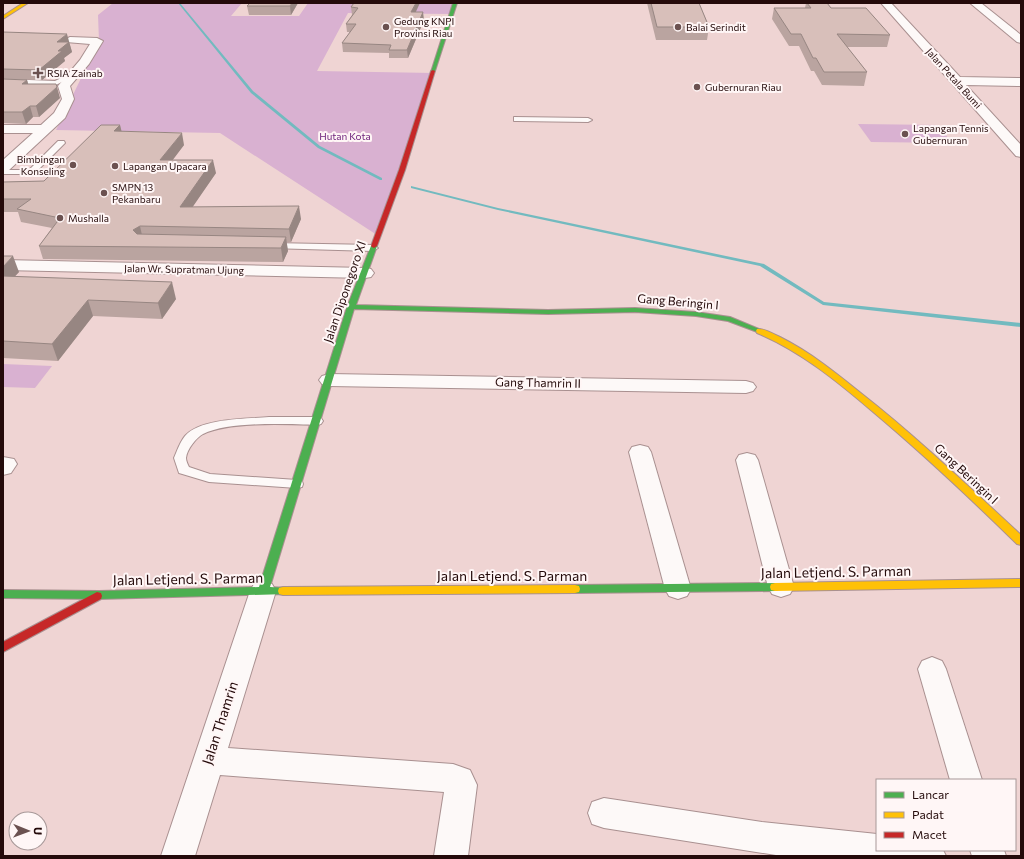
<svg xmlns="http://www.w3.org/2000/svg" width="1024" height="859" font-family="Commissioner,sans-serif">
<style>
.green{fill:#d9b1d1}
.lines{fill:none;stroke-linecap:round;stroke-linejoin:round}
.stream{fill:#72babf;fill-rule:evenodd}
.lane-casing{stroke:#a99090;stroke-width:2}
.street-casing{stroke:#a99090;stroke-width:2}
.fast-casing{stroke:#a99090;stroke-width:2}
.slow-casing{stroke:#a99090;stroke-width:2}
.jam-casing{stroke:#a99090;stroke-width:2}
.lane{fill:#fdf9f8;fill-rule:evenodd}
.street{fill:#fdf9f8;fill-rule:evenodd}
.fast{fill:#4caf50;fill-rule:evenodd}
.slow{fill:#ffc107;fill-rule:evenodd}
.jam{fill:#c62828;fill-rule:evenodd}
.wall{fill:#baa4a0}
.shaded-wall{fill:#978682}
.building{fill:#d8bfba;stroke:#978682}
.poi-dot{fill:#6b5150;stroke:#fff6f6;stroke-width:1.5}
.labels{text-anchor:middle;stroke-width:4;stroke-linejoin:round;paint-order:stroke}
.far-poi-label{font-size:10px;fill:#240a0a;stroke:#fff6f6;text-anchor:start}
.far-street-label{font-size:10px;fill:#240a0a;stroke:#fff6f6}
.far-park-label{font-size:10px;fill:#6b1e79;stroke:#fff6f6}
.street-label{font-size:12px;fill:#240a0a;stroke:#fff6f6}
.near-street-label{font-size:14px;fill:#240a0a;stroke:#fff6f6}
</style>
<rect width="100%" height="100%" fill="#efd4d3"/>
<!-- green -->
<g class="green">
<path d="M113,3H242L231,16H299L308,3H455L451,14L348,13L317,71L434,73L377,235L220,133L56,130L99,41L98,15Z"/>
<path d="M858,124L938,125L952,143L871,142Z"/>
<path d="M3,364L52,366L35,388L3,387Z"/>
</g>
<g class="lines">
<!-- stream -->
<g class="stream">
<path d="M178,3H180L253,91L320,146L382,178V180H380L318,148L251,93Z"/>
<path d="M411,186L498,208L764,264L824,302L1021,323V327L823,305L760,266L498,210L411,188Z"/>
</g>
<defs>
<g id="lane">
<path d="M72,73L77,74L56,85L3,83V79L55,81Z"/>
<path d="M514,117L588,118L592,120L588,122L517,121H514Z"/>
<path d="M58,141H64L65,143L34,174H3V170H29Z"/>
<path d="M272,243L373,245L378,248L373,251L269,248L267,246Z"/>
<path d="M269,417H317L321,418L323,421L321,424L317,425C288,424 229,421 203,434C196,438 187,449 186,458C186,461 188,465 189,467L210,474L297,480L302,481L303,484L302,487L297,488L209,482L179,473L174,458C177,451 180,442 185,436C201,418 247,419 269,417Z"/>
</g>
<g id="street">
<path d="M881,3H891L960,77L1021,78V86L966,85L1021,145V157L1016,156Z"/>
<path d="M970,3H981L1021,35V43L1017,42Z"/>
<path d="M70,37L97,38L103,41L89,64L70,86L74,99L65,118L8,171L3,172V160L33,133H3V125H41L54,113L62,99L58,86L80,60L90,44L66,42L64,40Z"/>
<path d="M3,260L365,268L371,269L374,273L371,277L365,278L3,270Z"/>
<path d="M329,374L746,381L753,383L756,387L753,391L746,393L329,386L322,384L319,380L322,376Z"/>
<path d="M640,445L648,447L651,452L691,589L687,596L678,599L669,596L665,589L629,452L632,447Z"/>
<path d="M747,453L755,455L758,460L794,587L790,594L781,597L772,594L768,587L736,460L739,455Z"/>
<path d="M3,457L14,459L17,464L11,473L3,475Z"/>
<path d="M263,581L272,584L276,591L228,748L453,764L470,770L477,785L468,856H434L444,792L220,775L195,856H161L250,591L254,584Z"/>
<path d="M932,657L942,661L946,669L982,780H950L918,669L922,661Z"/>
<path d="M604,798L762,822L877,834V850H943L946,856H782L604,828L592,824L588,813L592,802Z"/>
<path d="M970,850H1004L1006,856H972Z"/>
</g>
<g id="fast">
<path d="M453,3H457L435,71L431,72Z"/>
<path d="M374,244L377,246L356,305L548,310L635,308L696,312L730,317L764,331L760,333L728,321L696,316L635,312L548,314L354,309L270,587L287,588L288,591L287,594L99,599L3,598V590L99,591L259,587L347,307L371,246Z"/>
<path d="M775,583L779,584L780,587L779,590L775,591L575,593L571,592L570,589L571,586L575,585Z"/>
</g>
<g id="slow">
<path d="M23,3H28L3,19V16Z"/>
<path d="M757,329C764,328 773,334 780,337C810,352 836,373 862,394C918,438 969,487 1021,535V545L1017,544C970,498 922,453 872,411C837,381 800,351 757,333L756,331Z"/>
<path d="M1021,579V587L775,591L771,590L770,587L771,584L775,583Z"/>
<path d="M575,585L579,586L580,589L579,592L575,593L283,595L279,594L278,591L279,588L283,587Z"/>
</g>
<g id="jam">
<path d="M433,70L435,71L405,170L377,246L374,248L372,247L371,246L399,170L431,71Z"/>
<path d="M97,592L101,593L102,596L101,599L3,652V642Z"/>
</g>
</defs>
<!-- lane casing -->
<use href="#lane" class="lane-casing"/>
<!-- street casing -->
<use href="#street" class="street-casing"/>
<!-- fast casing -->
<use href="#fast" class="fast-casing"/>
<!-- slow casing -->
<use href="#slow" class="slow-casing"/>
<!-- jam casing -->
<use href="#jam" class="jam-casing"/>
<!-- lane -->
<use href="#lane" class="lane"/>
<!-- street -->
<use href="#street" class="street"/>
<!-- fast -->
<use href="#fast" class="fast"/>
<!-- slow -->
<use href="#slow" class="slow"/>
<!-- jam -->
<use href="#jam" class="jam"/>
</g>
<!-- wall -->
<g class="wall">
<path d="M250,3H298L291,15H249L247,6Z"/>
<path d="M354,3L415,12L424,20L408,58H389V53L343,52L342,43L350,32H347L346,24L352,15L351,7Z"/>
<path d="M647,3H699L709,27L707,40H656Z"/>
<path d="M806,3H827L831,8L890,35L887,47H847L867,72L864,86L822,85L814,71H811L799,46H789L772,19L774,8H805Z"/>
<path d="M3,32L69,42L72,52L64,58L65,61L42,80L3,79Z"/>
<path d="M3,79L27,80L28,84L60,98L39,117H33L26,124L3,123Z"/>
<path d="M120,125L121,131L184,145L172,160L216,173L192,207L301,219L291,242H286L288,251L283,262L43,259L39,246L52,228L21,222L18,212H3V182L44,181Z"/>
<path d="M3,256L19,272L14,277L176,299L162,319L93,316L58,361L3,358Z"/>
</g>
<!-- shaded-wall -->
<g class="shaded-wall">
<path d="M292,3H298L291,15L290,6Z"/>
<path d="M416,3H420L412,20L411,12Z"/>
<path d="M423,12L424,20L408,58L407,50Z"/>
<path d="M67,34L72,52L64,58L65,61L42,80L39,70L57,42Z"/>
<path d="M27,80L30,90L22,84Z"/>
<path d="M57,87L60,98L39,117L36,106Z"/>
<path d="M30,106L33,117L26,124L22,112Z"/>
<path d="M120,125L123,137L114,131Z"/>
<path d="M182,133L184,145L163,173L160,160Z"/>
<path d="M213,160L216,173L183,221L180,207Z"/>
<path d="M299,206L301,219L291,242L289,229Z"/>
<path d="M140,226L143,240L137,244L133,230Z"/>
<path d="M286,237L288,251L283,262L281,248Z"/>
<path d="M13,256L19,272L3,289V267Z"/>
<path d="M172,282L176,299L162,319L158,303Z"/>
<path d="M88,300L93,316L58,361L52,344Z"/>
</g>
<!-- building -->
<g class="building">
<path d="M250,3H292L290,6H247Z"/>
<path d="M354,3H416L411,12H423L407,50H389L391,45L342,43L356,24H346L358,8L351,7Z"/>
<path d="M651,3H699L709,27H657Z"/>
<path d="M807,3H827L831,8H866L890,35L837,34L867,72H824L816,58H813L801,34H791L774,8H811Z"/>
<path d="M3,32L67,34L57,42H69L58,51H62L39,70L3,69Z"/>
<path d="M3,79L27,80L22,84H56L57,87L36,106H30L22,112H3Z"/>
<path d="M101,125H120L114,131L182,133L160,160H213L180,207L299,206L289,229L140,226L133,230L137,234L286,237L281,248L39,246L60,218L17,209L31,199H3V182L44,181Z"/>
<path d="M3,256H13L3,267Z"/>
<path d="M3,276L172,282L158,303L88,300L52,344L3,341Z"/>
</g>
<!-- markers -->
<g class="poi-dot">
<circle cx="386" cy="27" r="4"/>
<circle cx="678" cy="27" r="4"/>
<path d="M36 67h4v4h4v4h-4v4h-4v-4h-4v-4h4z"/>
<circle cx="697" cy="87" r="4"/>
<circle cx="905" cy="134" r="4"/>
<circle cx="73" cy="165" r="4"/>
<circle cx="115" cy="166" r="4"/>
<circle cx="104" cy="193" r="4"/>
<circle cx="60" cy="218" r="4"/>
</g>
<g class="labels">
<!-- far-poi labels -->
<g class="far-poi-label">
<text x="394" y="25">Gedung KNPI<tspan x="394" dy="12">Provinsi Riau</tspan></text>
<text x="686" y="31">Balai Serindit</text>
<text x="47" y="77">RSIA Zainab</text>
<text x="705" y="91">Gubernuran Riau</text>
<text x="913" y="132">Lapangan Tennis<tspan x="913" dy="12">Gubernuran</tspan></text>
<text x="65" y="163" text-anchor="end">Bimbingan<tspan x="65" dy="12">Konseling</tspan></text>
<text x="123" y="170">Lapangan Upacara</text>
<text x="112" y="191">SMPN 13<tspan x="112" dy="12">Pekanbaru</tspan></text>
<text x="68" y="222">Mushalla</text>
</g>
<!-- far-street labels -->
<g class="far-street-label">
<text transform="translate(954 78) rotate(48)" y="4">Jalan Petala Bumi</text>
<text transform="translate(184 269) rotate(1)" y="4">Jalan Wr. Supratman Ujung</text>
</g>
<!-- far-park labels -->
<g class="far-park-label">
<text x="345" y="140">Hutan Kota</text>
</g>
<!-- street labels -->
<g class="street-label">
<text transform="translate(345 292) rotate(-71)" y="4">Jalan Diponegoro XI</text>
<text transform="translate(678 302) rotate(5)" y="4">Gang Beringin I</text>
<text transform="translate(538 383) rotate(1)" y="4">Gang Thamrin II</text>
<text transform="translate(966 474) rotate(43)" y="4">Gang Beringin I</text>
</g>
<!-- near-street labels -->
<g class="near-street-label">
<text transform="translate(836 572) rotate(-1)" y="5">Jalan Letjend. S. Parman</text>
<text x="512" y="581">Jalan Letjend. S. Parman</text>
<text transform="translate(188 579) rotate(-1)" y="5">Jalan Letjend. S. Parman</text>
<text transform="translate(220 723) rotate(-72)" y="5">Jalan Thamrin</text>
</g>
</g>
<!-- border -->
<rect width="1024" height="859" fill="none" stroke="#240a0a" stroke-width="8"/>
<!-- legend -->
<rect x="876" y="779" width="140" height="72" fill="#fff6f6" stroke="#a79898"/>
<rect x="884" y="792" width="20" height="6" fill="#4caf50" stroke="#a79898"/>
<text x="912" y="799" font-size="12" fill="#240a0a">Lancar</text>
<rect x="884" y="812" width="20" height="6" fill="#ffc107" stroke="#a79898"/>
<text x="912" y="819" font-size="12" fill="#240a0a">Padat</text>
<rect x="884" y="832" width="20" height="6" fill="#c62828" stroke="#a79898"/>
<text x="912" y="839" font-size="12" fill="#240a0a">Macet</text>
<!-- north arrow -->
<g transform="translate(28 831) rotate(91)"><circle r="19" fill="#fff6f6" stroke="#a79898"/>
<path d="M0-3L7 15L0 10L-7 15Z" fill="#6b5150"/>
<text y="-6" font-size="11" font-weight="bold" text-anchor="middle" fill="#240a0a">U</text>
</g>
</svg>
